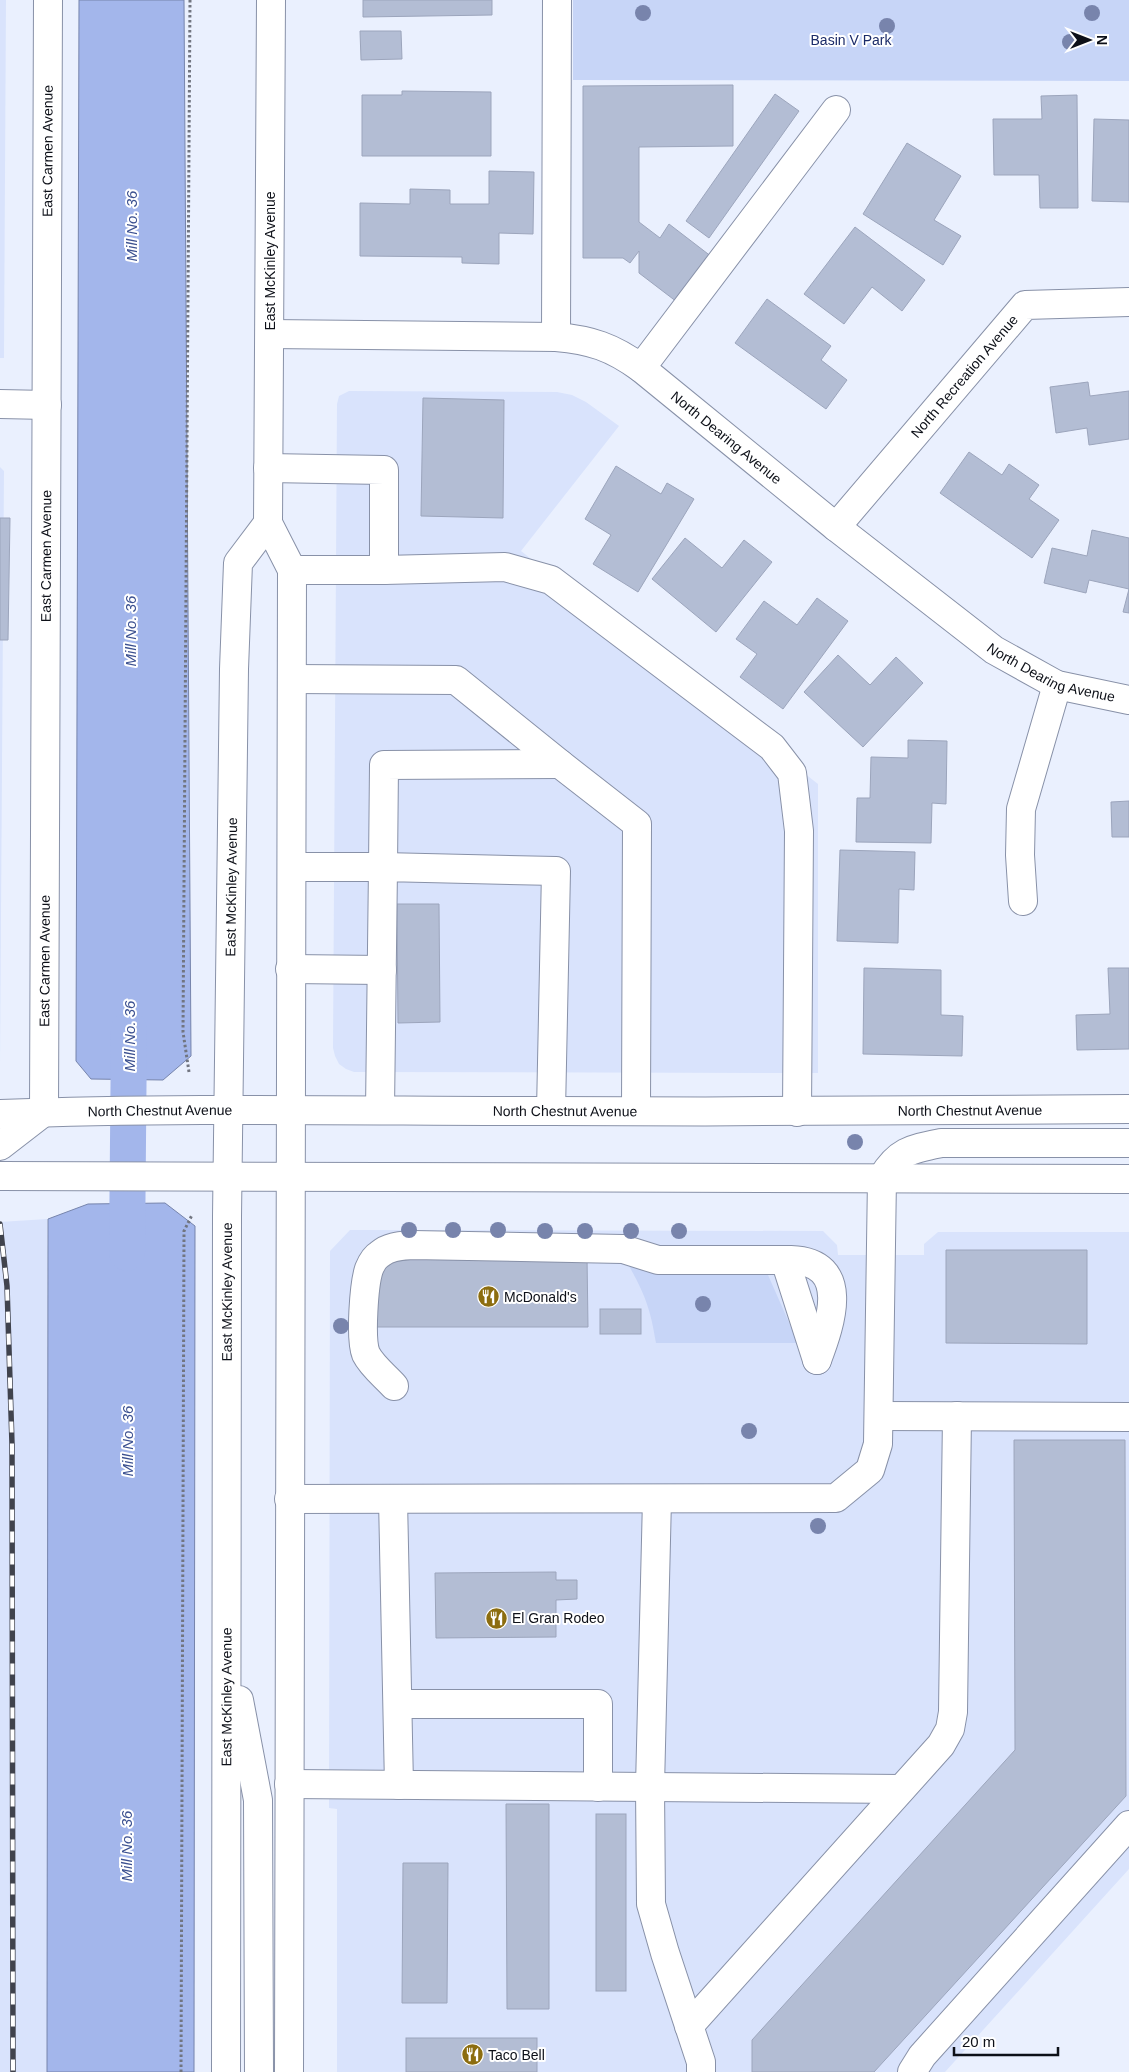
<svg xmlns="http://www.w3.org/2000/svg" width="1129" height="2072" font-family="Helvetica,sans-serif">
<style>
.built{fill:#d9e3fc}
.green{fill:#c7d5f7}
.water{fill:#a3b6eb;stroke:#7684ac}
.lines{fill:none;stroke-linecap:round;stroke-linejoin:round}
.canal{stroke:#a3b6eb;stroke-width:36}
.building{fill:#b3bdd4;stroke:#9ca5bc}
.minor-casing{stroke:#8891a8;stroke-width:30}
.major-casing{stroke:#8891a8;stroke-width:30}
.path{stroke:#717580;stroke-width:3;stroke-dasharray:2.5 2.5;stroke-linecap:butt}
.minor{stroke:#fff;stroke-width:28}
.major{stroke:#fff;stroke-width:28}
.rail-casing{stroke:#40434d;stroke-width:5.5}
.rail{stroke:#fff;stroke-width:4;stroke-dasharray:11;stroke-linecap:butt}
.tree{fill:#7884ac}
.labels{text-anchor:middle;stroke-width:4;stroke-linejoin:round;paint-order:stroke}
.park-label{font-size:14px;fill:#1b2b68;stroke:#fff}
.street-label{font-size:14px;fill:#0d1018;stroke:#fff}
.poi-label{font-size:14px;fill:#0d1018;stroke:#fff;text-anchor:start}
.water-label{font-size:15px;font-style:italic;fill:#3b5090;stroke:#fff}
</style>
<rect width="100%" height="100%" fill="#eaf0fe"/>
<!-- built -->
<g class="built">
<path d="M0,0H6L4,358H0Z"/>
<path d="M349,391L557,392L572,395L586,402L619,426L521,551L818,784V1073L354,1072L346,1069L339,1064L335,1056L333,1048L337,404L339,396Z"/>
<path d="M0,467L4,471L0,1066Z"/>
<path d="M47,1219V2072H0V1222Z"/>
<path d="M350,1230L823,1231L837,1245L838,1255H924V1244L938,1232H1129V1869L945,2072H337V1809L329,1808L330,1251Z"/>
</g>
<!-- green -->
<g class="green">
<path d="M573,0H1129V81L573,80Z"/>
<path d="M629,1266C675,1275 722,1270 768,1275L798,1343H656C651,1311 645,1294 629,1266Z"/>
</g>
<!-- water -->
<g class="water">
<path d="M79,0H184L191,1056L163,1080L91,1079L76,1061Z"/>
<path d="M165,1203L195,1226L194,2072H47L48,1219L88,1204Z"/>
</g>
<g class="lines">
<!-- canal -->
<path class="canal" d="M127,1253L129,1029"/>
</g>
<!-- building -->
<g class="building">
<path d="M363,0H492V15L363,17Z"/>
<path d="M360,31H401L402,59L361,60Z"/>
<path d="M733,85V146L639,147V222L660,238L669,224L712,257L677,302L639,273V251L630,263L623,258H583V86Z"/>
<path d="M402,91L491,92V156H362V95H402Z"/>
<path d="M775,94L799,111L709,238L686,221Z"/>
<path d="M1077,95L1078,208H1040L1039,175H994L993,119H1042L1041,96Z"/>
<path d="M1094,119L1129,120V202L1092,201Z"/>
<path d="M907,143L961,176L934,220L961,236L943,265L863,214Z"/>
<path d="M489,171L534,172L533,234L499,233V264L462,263V257L360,256V203L410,204V189L450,190V204H489Z"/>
<path d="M855,227L925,280L902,311L872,287L844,324L804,294Z"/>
<path d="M767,299L831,346L821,360L847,380L826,409L735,343Z"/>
<path d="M1088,382L1090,396L1129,391V439L1089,445L1087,428L1056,433L1050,387Z"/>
<path d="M423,398L504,400L503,518L421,516Z"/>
<path d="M969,452L1002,475L1009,464L1039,485L1029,499L1059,520L1032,558L940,493Z"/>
<path d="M616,466L661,494L667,483L694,499L638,592L593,564L611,535L585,519Z"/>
<path d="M0,518H10L8,640H0Z"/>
<path d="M1092,530L1129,538V613L1123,612L1129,589L1089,580L1086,593L1044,583L1052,548L1087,556Z"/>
<path d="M685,538L722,568L744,540L772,562L716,632L652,579Z"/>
<path d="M817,598L848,621L783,709L740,677L757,654L736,639L764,601L797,625Z"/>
<path d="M838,655L870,685L896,657L923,683L863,747L804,692Z"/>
<path d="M908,740L947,741L946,804L932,803L931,843L856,842L857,798H870L871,757L908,758Z"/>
<path d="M1129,801V837H1112L1111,802Z"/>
<path d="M840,850L915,852L914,890L899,889L898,943L837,941Z"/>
<path d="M397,904H439L440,1022L398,1023Z"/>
<path d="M864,968L941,970V1015L963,1016L962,1056L863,1054Z"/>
<path d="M1108,968H1129V1049L1077,1050L1076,1015L1110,1014Z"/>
<path d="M946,1250H1087V1344L946,1343Z"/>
<path d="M400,1256H587L588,1327H377V1275Z"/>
<rect x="600" y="1309" width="41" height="25"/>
<path d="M1014,1440H1125L1126,1796L874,2072H752V2040L1015,1750Z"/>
<path d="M556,1572V1580H577V1599L556,1600V1637L436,1638L435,1573Z"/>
<path d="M506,1804H549V2009H507Z"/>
<rect x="596" y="1814" width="30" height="177"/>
<path d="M403,1863H448L447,2003H402Z"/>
<rect x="406" y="2038" width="131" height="34"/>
</g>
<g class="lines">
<defs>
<g id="minor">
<path id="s1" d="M270,334L556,337C591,340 612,347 641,368L836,527L994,650L1057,685L1129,700"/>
<path d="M556,337L557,0"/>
<path d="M641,368L836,110"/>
<path d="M0,404L47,405"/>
<path d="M268,468L384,470V570"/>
<path id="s2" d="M836,527L1025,305L1129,302"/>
<path d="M292,570H384L505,567L551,580L772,747L792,773L799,831L797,1112"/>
<path d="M292,679L456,680L560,764L637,824L636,1111"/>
<path d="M292,867H383L384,765L560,764"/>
<path d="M1023,901L1020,855L1021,809L1057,685"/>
<path d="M290,969L382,970"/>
<path d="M380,1110L383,867L556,871L551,1111"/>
<path id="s3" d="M44,1112L48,0"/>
<path d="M785,1260L817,1360"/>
<path d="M394,1386C385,1376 372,1366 366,1354C360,1339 364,1284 369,1269C371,1264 375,1257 380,1254C389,1246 401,1246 413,1245L623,1249L658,1260H791C852,1262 831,1323 817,1360"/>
<path d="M879,1416L1129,1417"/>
<path d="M289,1499L836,1498L870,1470L878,1444L882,1178"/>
<path d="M393,1499L399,1785"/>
<path d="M657,1499L650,1787L651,1904L665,1953L701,2062V2072"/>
<path d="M398,1704H598V1787"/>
<path d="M289,1784L901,1789"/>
<path d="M689,2026L941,1745L950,1729L953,1712L957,1416"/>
<path d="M912,2072L922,2056L1129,1825"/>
</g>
<g id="major">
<path d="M271,0L268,523L292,570L289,2072"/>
<path id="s4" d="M0,1114C183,1107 367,1111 550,1111C743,1112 936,1111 1129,1109"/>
<path d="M0,1146L44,1112"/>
<path d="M0,1176L1129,1179"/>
<path d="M882,1178C898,1151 911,1149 941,1143H1129"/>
<path d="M239,1700L258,1800L259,2072"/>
<path id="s5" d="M226,2072L227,1217L234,669L238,563L268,523"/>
</g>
</defs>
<!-- minor casing -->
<use href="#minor" class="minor-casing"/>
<!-- major casing -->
<use href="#major" class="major-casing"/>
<!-- path -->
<g class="path">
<path d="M189,1072L183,1032L190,0"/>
<path d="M181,2072L184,1231L192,1215"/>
</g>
<!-- minor -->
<use href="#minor" class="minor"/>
<!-- major -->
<use href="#major" class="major"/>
<defs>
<path id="rail" d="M0,1224L7,1286L12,1444L13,2072"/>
</defs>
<!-- rail casing -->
<use href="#rail" class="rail-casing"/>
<!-- rail -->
<use href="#rail" class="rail"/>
</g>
<!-- trees -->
<g class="tree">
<circle cx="643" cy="13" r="8"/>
<circle cx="1092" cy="13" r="8"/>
<circle cx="887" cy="26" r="8"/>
<circle cx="1070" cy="42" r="8"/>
<circle cx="855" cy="1142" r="8"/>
<circle cx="409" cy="1230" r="8"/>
<circle cx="453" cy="1230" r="8"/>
<circle cx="498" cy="1230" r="8"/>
<circle cx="545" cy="1231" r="8"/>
<circle cx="585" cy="1231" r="8"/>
<circle cx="631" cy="1231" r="8"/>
<circle cx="679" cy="1231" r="8"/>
<circle cx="703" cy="1304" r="8"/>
<circle cx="341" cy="1326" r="8"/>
<circle cx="749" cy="1431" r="8"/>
<circle cx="818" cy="1526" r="8"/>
</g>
<!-- icons -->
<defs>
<symbol id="restaurant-disc" viewBox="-11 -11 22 22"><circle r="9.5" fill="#8c6d0f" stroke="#fff"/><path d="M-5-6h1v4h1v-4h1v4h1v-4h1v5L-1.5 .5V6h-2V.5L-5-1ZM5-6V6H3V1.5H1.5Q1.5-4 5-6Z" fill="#fff"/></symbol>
</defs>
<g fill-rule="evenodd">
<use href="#restaurant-disc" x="476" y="1284" width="25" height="25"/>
<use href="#restaurant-disc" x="484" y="1606" width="25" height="25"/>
<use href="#restaurant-disc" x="460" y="2042" width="25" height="25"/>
</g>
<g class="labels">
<!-- park labels -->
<g class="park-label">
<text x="851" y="45">Basin V Park</text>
</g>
<!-- street labels -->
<g class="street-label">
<text dy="5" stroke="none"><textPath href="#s3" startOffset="961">East Carmen Avenue</textPath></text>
<text transform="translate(270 261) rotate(-90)" y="5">East McKinley Avenue</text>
<text dy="5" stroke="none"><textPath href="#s2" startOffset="198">North Recreation Avenue</textPath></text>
<text dy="5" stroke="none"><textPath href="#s1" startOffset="488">North Dearing Avenue</textPath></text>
<text dy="5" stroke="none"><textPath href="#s3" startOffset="556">East Carmen Avenue</textPath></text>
<text dy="5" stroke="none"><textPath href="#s1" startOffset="892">North Dearing Avenue</textPath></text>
<text dy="5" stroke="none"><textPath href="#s5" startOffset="1185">East McKinley Avenue</textPath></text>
<text dy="5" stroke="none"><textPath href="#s3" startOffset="151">East Carmen Avenue</textPath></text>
<text dy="5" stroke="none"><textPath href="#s4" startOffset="160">North Chestnut Avenue</textPath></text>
<text dy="5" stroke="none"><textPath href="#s4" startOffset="565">North Chestnut Avenue</textPath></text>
<text dy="5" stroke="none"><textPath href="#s4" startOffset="970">North Chestnut Avenue</textPath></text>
<text dy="5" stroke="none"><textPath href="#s5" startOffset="780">East McKinley Avenue</textPath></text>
<text dy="5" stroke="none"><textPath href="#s5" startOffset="375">East McKinley Avenue</textPath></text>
</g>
<!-- poi labels -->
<g class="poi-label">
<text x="504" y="1302">McDonald's</text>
<text x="512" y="1623">El Gran Rodeo</text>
<text x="488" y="2060">Taco Bell</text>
</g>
<!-- water labels -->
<g class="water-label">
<text transform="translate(132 226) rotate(-90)" y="5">Mill No. 36</text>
<text transform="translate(131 631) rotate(-90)" y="5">Mill No. 36</text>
<text transform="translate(130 1036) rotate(-90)" y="5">Mill No. 36</text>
<text transform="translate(128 1441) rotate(-90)" y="5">Mill No. 36</text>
<text transform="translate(127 1846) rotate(-90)" y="5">Mill No. 36</text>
</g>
</g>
<!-- north arrow -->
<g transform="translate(1089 40) rotate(90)" stroke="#ffffff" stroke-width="4" paint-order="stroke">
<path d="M0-4L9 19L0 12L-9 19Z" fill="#0d1018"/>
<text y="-8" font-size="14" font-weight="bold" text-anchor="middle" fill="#0d1018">N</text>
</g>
<!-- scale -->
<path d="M954 2047v8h104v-8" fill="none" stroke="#0d1018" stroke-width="2.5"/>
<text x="962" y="2047" font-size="15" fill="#0d1018" stroke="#ffffff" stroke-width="4" paint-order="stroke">20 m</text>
</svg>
